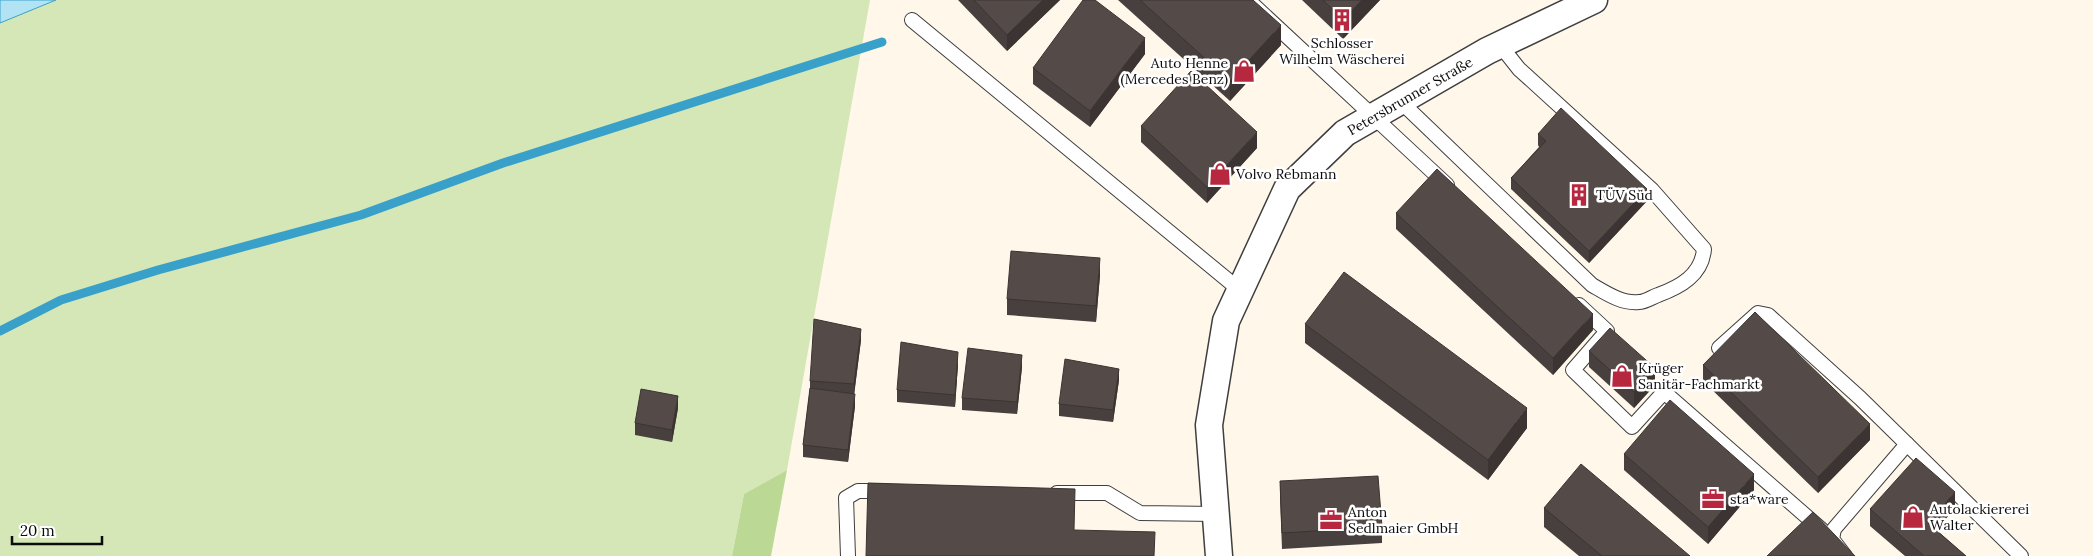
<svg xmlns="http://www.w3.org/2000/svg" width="2093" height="556" font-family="Lora,serif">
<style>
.green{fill:#d5e7b6}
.forest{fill:#bbd895}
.water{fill:#b1e3f4;stroke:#39a1c9}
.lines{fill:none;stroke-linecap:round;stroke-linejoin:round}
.stream{stroke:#39a1c9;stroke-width:9}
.lane-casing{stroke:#3e3e3e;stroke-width:16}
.street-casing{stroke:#3e3e3e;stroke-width:29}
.lane{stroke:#fff;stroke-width:14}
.street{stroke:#fff;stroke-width:26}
.wall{fill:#48403e}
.shaded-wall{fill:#3b3432}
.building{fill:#544b48;stroke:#3b3432}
.labels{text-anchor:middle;stroke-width:5;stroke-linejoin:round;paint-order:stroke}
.poi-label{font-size:14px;fill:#0b0b0b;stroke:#fff;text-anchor:start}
.street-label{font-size:14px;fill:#0b0b0b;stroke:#fff}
</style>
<rect width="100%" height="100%" fill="#fff8ea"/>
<!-- green -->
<path class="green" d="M0,0H870L787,470L744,494L732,556H0Z"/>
<!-- forest -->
<path class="forest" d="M787,470L771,556H732L744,494Z"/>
<!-- water -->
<path class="water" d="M0,0H56L0,23Z"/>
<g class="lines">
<!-- stream -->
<path class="stream" d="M0,331L61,300L158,270L361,215L503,163L882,42"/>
<defs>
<g id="lane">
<path d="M1248,0L1447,185"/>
<path d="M912,20L1241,291"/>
<path d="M1400,101L1592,285C1606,293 1622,304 1639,302C1645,302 1652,297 1658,295C1680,287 1702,275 1704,249L1652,190L1519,69L1500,45"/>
<path d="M1579,305L1607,331L1573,370L1632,427L1664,392L1822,530"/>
<path d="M1719,348L1758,313L1768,315L1860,398L2021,556"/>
<path d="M1057,493H1107L1140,513L1216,514"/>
<path d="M848,556L846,498L858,491H885"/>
<path d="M1845,556L1832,539L1834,529L1907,444"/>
</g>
<path id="street" d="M1219,556L1209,425L1226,321L1287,189L1345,133L1487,51L1594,0"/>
</defs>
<!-- lane casing -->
<use href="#lane" class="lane-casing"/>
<!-- street casing -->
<use href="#street" class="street-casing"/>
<!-- lane -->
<use href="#lane" class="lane"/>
<!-- street -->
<use href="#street" class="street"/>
</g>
<!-- wall -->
<g class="wall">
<path d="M958,0H1060L1007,51Z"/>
<path d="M1118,0H1253L1281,45L1230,101Z"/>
<path d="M1302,0H1380L1343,39Z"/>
<path d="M1145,54L1090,127L1033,84V68Z"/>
<path d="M1141,126L1257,148L1207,203L1141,142Z"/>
<path d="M1538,134L1647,201L1589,263L1511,189V178L1539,147L1538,145Z"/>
<path d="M1396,213L1593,330L1553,375L1396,229Z"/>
<path d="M1100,275L1096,322L1007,315V299Z"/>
<path d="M1305,324L1527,428L1488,480L1305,343Z"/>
<path d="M861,340L854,394L855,406L848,462L803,457V445L810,388V381Z"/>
<path d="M1589,351L1655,385L1634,408L1589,367Z"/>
<path d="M958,364L955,407L897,402V390Z"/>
<path d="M1703,365L1870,440L1818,493L1703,381Z"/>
<path d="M1022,367L1017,414L962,410V398Z"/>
<path d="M1119,380L1113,422L1059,416V404Z"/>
<path d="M678,408L672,442L635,435V423Z"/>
<path d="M1624,454L1754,490L1708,544L1624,470Z"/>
<path d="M1280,481L1382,527V543L1282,549L1280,498Z"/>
<path d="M1544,508L1690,556H1579L1544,527Z"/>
<path d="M1955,508L1936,530L1966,556H1905L1870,526V509Z"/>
</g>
<!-- shaded-wall -->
<g class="shaded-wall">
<path d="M1043,0H1060L1007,51V35Z"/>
<path d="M1362,0H1380L1343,39V20Z"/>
<path d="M1281,25V45L1230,101V81Z"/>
<path d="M1145,38V54L1090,127V111Z"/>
<path d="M1257,132V148L1207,203V187Z"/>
<path d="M1647,189V201L1589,263V251Z"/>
<path d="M1100,258V275L1096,322V306Z"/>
<path d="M1593,314V330L1553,375V358Z"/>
<path d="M861,329V340L854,396V384Z"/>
<path d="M958,352V364L955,407V395Z"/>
<path d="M1022,355V367L1017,414V402Z"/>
<path d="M1655,368V385L1634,408V392Z"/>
<path d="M1119,369V380L1113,422V410Z"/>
<path d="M855,394V406L848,462V450Z"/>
<path d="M678,396V408L672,442V430Z"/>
<path d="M1527,408V428L1488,480V460Z"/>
<path d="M1870,424V440L1818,493V477Z"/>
<path d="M1754,474V490L1708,544V527Z"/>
<path d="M1955,492V508L1928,539V523Z"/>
</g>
<!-- building -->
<g class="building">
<path d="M974,0H1043L1007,35Z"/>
<path d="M1083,0H1095L1145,38L1090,111L1033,68Z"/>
<path d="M1140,0H1253L1281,25L1230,81Z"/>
<path d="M1323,0H1362L1343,20Z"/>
<path d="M1191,71L1257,132L1207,187L1141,126Z"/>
<path d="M1561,108L1647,189L1589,251L1511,178L1546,141L1538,134Z"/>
<path d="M1437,169L1593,314L1553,358L1396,213Z"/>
<path d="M1011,251L1100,258L1096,306L1007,299Z"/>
<path d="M1344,272L1527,408L1488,460L1305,324Z"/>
<path d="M1755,312L1870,424L1818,477L1703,365Z"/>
<path d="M814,319L861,329L854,384L810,381Z"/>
<path d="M1610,328L1655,368L1634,392L1589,351Z"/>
<path d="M901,342L958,352L955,395L897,390Z"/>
<path d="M968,348L1022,355L1017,402L962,398Z"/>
<path d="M1065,359L1119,369L1113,410L1059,404Z"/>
<path d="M810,388L855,394L848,450L803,445Z"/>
<path d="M641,389L678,396L672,430L635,423Z"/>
<path d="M1670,400L1754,474L1708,527L1624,454Z"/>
<path d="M1916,458L1955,492L1928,523L1966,556H1924L1870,509Z"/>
<path d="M1581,464L1690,556H1602L1544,508Z"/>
<path d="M1378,476L1382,527L1282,533L1280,481Z"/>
<path d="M868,483L1075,489L1074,530L1155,532L1154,556H866Z"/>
<path d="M1813,512L1855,556H1767Z"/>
</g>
<!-- icons -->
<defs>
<symbol id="building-bare" viewBox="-9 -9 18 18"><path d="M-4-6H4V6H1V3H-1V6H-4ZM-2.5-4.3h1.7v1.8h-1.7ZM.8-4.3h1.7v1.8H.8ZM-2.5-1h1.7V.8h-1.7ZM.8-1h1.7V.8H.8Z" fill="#b7283f" stroke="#fff" stroke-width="2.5" paint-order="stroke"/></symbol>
<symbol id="shop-bare" viewBox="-9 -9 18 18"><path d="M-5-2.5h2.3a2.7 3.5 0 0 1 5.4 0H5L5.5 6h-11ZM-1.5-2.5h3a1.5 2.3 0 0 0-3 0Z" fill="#b7283f" stroke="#fff" stroke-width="2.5" paint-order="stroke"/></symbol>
<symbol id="office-bare" viewBox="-9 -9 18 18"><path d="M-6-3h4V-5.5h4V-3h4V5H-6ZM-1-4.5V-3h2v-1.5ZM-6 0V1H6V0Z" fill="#b7283f" stroke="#fff" stroke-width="2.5" paint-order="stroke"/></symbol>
</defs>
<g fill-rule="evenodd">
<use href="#building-bare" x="1326" y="4" width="32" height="32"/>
<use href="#shop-bare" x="1228" y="55" width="32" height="32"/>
<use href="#shop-bare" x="1204" y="158" width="32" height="32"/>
<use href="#building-bare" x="1563" y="179" width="32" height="32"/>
<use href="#shop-bare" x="1606" y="360" width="32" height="32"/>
<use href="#office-bare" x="1697" y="483" width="32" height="32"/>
<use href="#shop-bare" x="1897" y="501" width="32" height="32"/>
<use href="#office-bare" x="1315" y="504" width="32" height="32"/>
</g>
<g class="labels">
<!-- poi labels -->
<g class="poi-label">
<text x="1342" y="48" text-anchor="middle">Schlosser<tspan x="1342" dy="16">Wilhelm Wäscherei</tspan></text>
<text x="1228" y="68" text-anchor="end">Auto Henne<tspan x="1228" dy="16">(Mercedes Benz)</tspan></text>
<text x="1236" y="179">Volvo Rebmann</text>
<text x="1596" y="200">TÜV Süd</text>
<text x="1638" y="373">Krüger<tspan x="1638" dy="16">Sanitär-Fachmarkt</tspan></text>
<text x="1730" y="504">sta*ware</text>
<text x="1930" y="514">Autolackiererei<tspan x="1930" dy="16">Walter</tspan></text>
<text x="1348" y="517">Anton<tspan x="1348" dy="16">Sedlmaier GmbH</tspan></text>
</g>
<!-- street labels -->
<g class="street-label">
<text transform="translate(1410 96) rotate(-30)" y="5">Petersbrunner Straße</text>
</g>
</g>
<!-- scale -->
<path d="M12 536v8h90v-8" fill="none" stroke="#0b0b0b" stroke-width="2.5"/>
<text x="20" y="536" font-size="15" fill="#0b0b0b" stroke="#ffffff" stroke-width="4" paint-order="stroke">20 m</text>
</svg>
